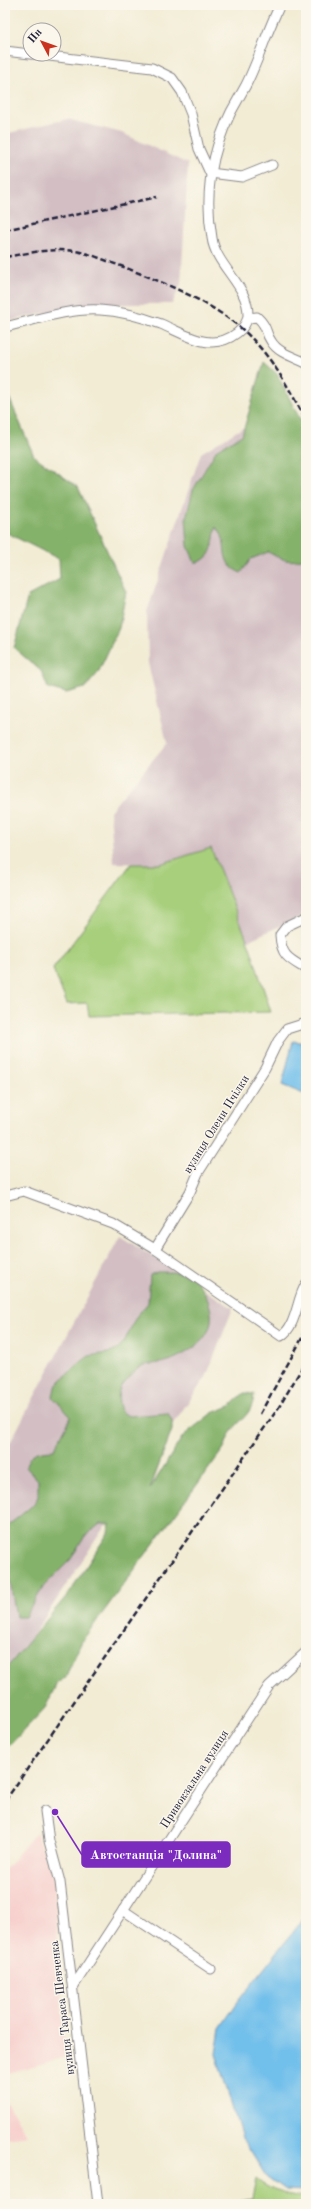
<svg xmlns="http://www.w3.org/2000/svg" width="311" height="2209" font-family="'Old Standard TT',serif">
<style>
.built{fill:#f7d0cd}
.industrial{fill:#d2bec3}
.green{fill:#a7cf7b;stroke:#64785b}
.forest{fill:#85b26b;stroke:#546a53}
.water{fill:#71bfeb;stroke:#4a7093}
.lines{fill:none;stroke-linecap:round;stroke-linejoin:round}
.minor-casing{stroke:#8a8788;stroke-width:11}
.minor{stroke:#fff;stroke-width:9}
.rail{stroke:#22223b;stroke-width:2.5;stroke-dasharray:6 3;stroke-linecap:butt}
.labels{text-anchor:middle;stroke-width:3;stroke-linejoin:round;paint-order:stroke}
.street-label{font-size:12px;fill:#22223b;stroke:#fbf7ec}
.leader{fill:none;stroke:#7b2cbf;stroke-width:1.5}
.callout-dot{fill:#7b2cbf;stroke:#fbf7ec;stroke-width:1.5}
.callout{fill:#7b2cbf;stroke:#7b2cbf;stroke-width:1.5}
.callout-label{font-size:13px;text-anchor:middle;font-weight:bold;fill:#fff}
</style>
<rect width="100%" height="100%" fill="#fbf7ec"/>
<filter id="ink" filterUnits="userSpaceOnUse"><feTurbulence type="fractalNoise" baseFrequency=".025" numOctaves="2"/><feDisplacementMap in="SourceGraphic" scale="8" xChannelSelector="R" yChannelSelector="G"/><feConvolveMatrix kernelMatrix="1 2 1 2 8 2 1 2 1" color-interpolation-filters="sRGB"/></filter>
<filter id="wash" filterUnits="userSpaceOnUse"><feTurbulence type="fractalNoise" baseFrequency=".012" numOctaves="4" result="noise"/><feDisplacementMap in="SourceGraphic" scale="16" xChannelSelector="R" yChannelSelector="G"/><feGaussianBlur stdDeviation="0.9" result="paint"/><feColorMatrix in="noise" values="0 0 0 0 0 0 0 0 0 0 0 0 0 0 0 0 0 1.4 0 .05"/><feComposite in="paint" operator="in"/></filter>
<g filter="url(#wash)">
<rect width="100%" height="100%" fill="#f2ecd4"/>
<!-- built -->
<g class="built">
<path d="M36,1832L54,1878L65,2057L5,2074V1870Z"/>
<path d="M5,2099L27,2135L5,2138Z"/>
</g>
<!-- industrial -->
<g class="industrial">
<path d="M67,119L122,133L188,164L181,284L172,304H84L5,322V134Z"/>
<path d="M290,399L306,436V914L247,941L211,848L160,864L114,863L110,811L167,743L148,663L147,612L201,453Z"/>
<path d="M120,1236L233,1308L206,1377L162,1439L5,1678V1452Z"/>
</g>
<!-- green -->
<g class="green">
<path d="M211,848L250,947L271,1012L89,1016L87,1003L67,1004L53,969L131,864H160Z"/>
<path d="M256,2179C272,2192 286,2195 306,2197V2204H221L252,2198Z"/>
</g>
<!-- forest -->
<g class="forest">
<path d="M264,362L277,374L306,431V557C290,564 283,560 268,552L251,559L241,573C215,562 232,542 216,527C212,544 215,558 195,563L188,546L186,518L193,490L217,449L242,435Z"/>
<path d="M5,388L34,456L78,487L126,592L119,628L98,673L85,688L66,693L48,688L41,671L14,648L28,596L60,579L59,559L5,532Z"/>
<path d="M158,1272C173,1272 191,1271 200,1285C224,1323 208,1345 169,1361C161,1364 150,1363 142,1366C136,1369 127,1380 122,1385C116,1393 119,1402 121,1412L129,1416L168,1413L172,1421V1430L150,1489L183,1436L212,1413L230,1406L244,1393L254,1394C253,1414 242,1417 232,1431C228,1435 227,1443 224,1448L82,1641L65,1678L57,1683L45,1708L5,1750V1670L69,1593L108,1533L109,1524H100L85,1536L71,1559L44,1586L25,1617H16L10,1581L5,1576V1528L33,1505L38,1497V1480L26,1467C29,1451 39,1451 54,1450L71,1417L53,1397L55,1387L61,1380L82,1361L89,1356L108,1353L118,1348L124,1342L136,1317L148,1303L150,1275Z"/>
</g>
<!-- water -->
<g class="water">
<path d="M293,1041L306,1043V1095L282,1085Z"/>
<path d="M306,1916V2191L285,2190L266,2176L242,2138L216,2054L220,2028L239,2000Z"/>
</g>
</g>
<g filter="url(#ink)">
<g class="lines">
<defs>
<g id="minor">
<path d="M5,51L30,54"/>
<path d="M32,54L152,68L172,78L182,92L191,114L199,149L210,173L242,177L272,165"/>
<path d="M248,318L257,317C269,328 264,331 271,341C278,353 294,357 306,363"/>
<path d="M5,327C35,320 69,308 100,310C120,311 142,317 161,324C187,335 211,353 237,333C242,329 247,323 248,316C249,285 216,267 212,238C204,193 211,153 231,112C236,103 241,94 246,85C259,59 267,31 280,5"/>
<path d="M306,917L287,926L280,935C281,956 289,959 306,969"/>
<path d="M5,1196L24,1191L113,1224L155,1249L281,1336C297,1326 296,1300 306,1284"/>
<path d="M155,1249L190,1192L198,1173L265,1068L278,1041L287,1029L306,1023"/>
<path d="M45,1811L49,1841L60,1882L98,2204"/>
<path d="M123,1910L211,1969"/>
<path d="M73,1987L269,1686L306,1652"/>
</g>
</defs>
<!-- minor casing -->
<use href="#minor" class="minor-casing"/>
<!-- minor -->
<use href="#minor" class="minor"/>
<!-- rail -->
<g class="rail">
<path d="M5,230L157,197"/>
<path d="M5,257C28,253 51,248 74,251C90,253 106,261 121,266C162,282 208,300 242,329C270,354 289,387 306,421"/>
<path d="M260,1414L306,1331"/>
<path d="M5,1801L279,1407L306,1361"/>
</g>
</g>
</g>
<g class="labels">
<!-- street labels -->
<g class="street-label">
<text transform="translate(216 1124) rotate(-58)" y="4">вулиця Олени Пчілки</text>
<text transform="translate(194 1779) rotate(-57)" y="4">Привокзальна вулиця</text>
<text transform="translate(62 2008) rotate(-97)" y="4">вулиця Тараса Шевченка</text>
</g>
</g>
<!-- callouts -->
<path class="leader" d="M55 1812L82 1855"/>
<circle class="callout-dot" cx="55" cy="1812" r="4"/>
<rect class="callout" x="82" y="1842" width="148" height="25" rx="4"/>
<g class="callout-label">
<text x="156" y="1859">Автостанція "Долина"</text>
</g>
<!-- margin -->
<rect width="311" height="2209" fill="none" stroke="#fbf7ec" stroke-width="20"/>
<!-- north arrow -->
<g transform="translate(42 42) rotate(311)"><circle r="19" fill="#fbf7ec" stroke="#a4a2a5"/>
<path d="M0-3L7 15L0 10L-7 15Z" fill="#c8321e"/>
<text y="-6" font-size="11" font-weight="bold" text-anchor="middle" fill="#22223b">Пн</text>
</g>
</svg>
